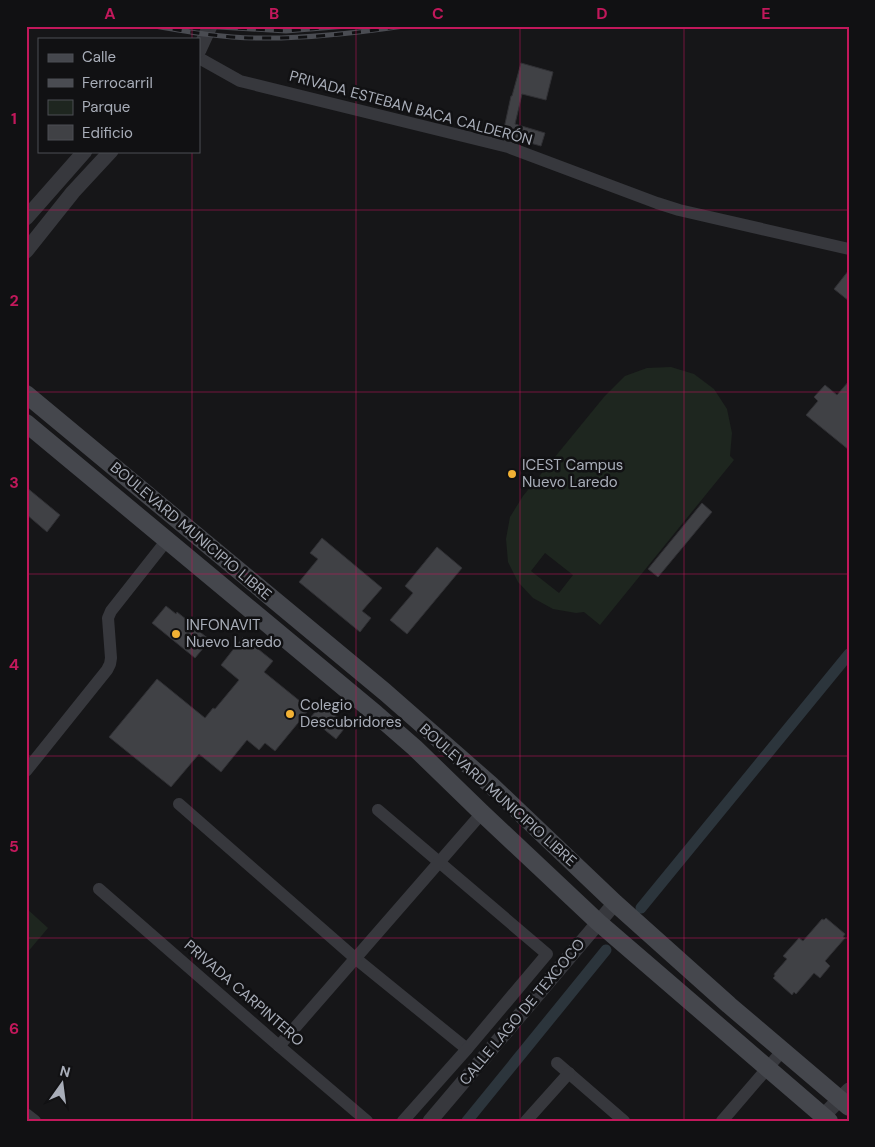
<svg xmlns="http://www.w3.org/2000/svg" width="875" height="1147" font-family="'DM Sans',sans-serif">
<style>
.green{fill:#1e261f;fill-rule:evenodd}
.lines{fill:none;stroke-linecap:round;stroke-linejoin:round}
.canal{stroke:#2c353c;stroke-width:11}
.building{fill:#404145;stroke:#303034}
.minor{stroke:#37383d;stroke-width:12}
.tertiary{stroke:#37383d;stroke-width:15}
.secondary{stroke:#45474d;stroke-width:18}
.rail-casing{stroke:#4a4c52;stroke-width:5}
.rail{stroke:#111113;stroke-width:3;stroke-dasharray:9;stroke-linecap:butt}
.grid{fill:none;stroke:#c2185b;stroke-width:1;stroke-opacity:0.55}
.poi-dot{fill:#f2b134;stroke:#111113;stroke-width:2}
.labels{text-anchor:middle;stroke-width:5;stroke-linejoin:round;paint-order:stroke}
.street-label{font-size:15px;fill:#a8adb8;stroke:#111113}
.poi-label{font-size:15px;fill:#a8adb8;stroke:#111113;text-anchor:start}
.neatline{fill:none;stroke:#c2185b;stroke-width:2}
.grid-label{font-size:16px;text-anchor:middle;font-weight:bold;fill:#c2185b}
</style>
<rect width="100%" height="100%" fill="#161618"/>
<!-- green -->
<g class="green">
<path d="M671,367L694,374L714,389L727,409L732,433L730,456L734,460L600,625L584,612L576,613L553,609L533,598L518,582L508,562L506,539L510,517L523,496L604,397L625,376L647,368ZM545,553L573,575L559,593L531,571Z"/>
<path d="M26,908L48,928L26,954Z"/>
</g>
<g class="lines">
<!-- canal -->
<g class="canal">
<path d="M641,908L849,654"/>
<path d="M467,1121L606,950"/>
</g>
</g>
<!-- building -->
<g class="building">
<path d="M521,63L553,72L546,100L522,94L515,124L545,133L541,146L512,138L513,135L503,133L511,96H512Z"/>
<path d="M849,270V301L834,289Z"/>
<path d="M849,381V450L806,415L818,401L814,397L825,385L837,395Z"/>
<path d="M26,487L60,515L47,532L26,514Z"/>
<path d="M702,503L712,512L658,577L648,569Z"/>
<path d="M322,538L382,588L362,611L371,618L360,632L299,582L318,559L310,553Z"/>
<path d="M437,547L462,568L407,634L390,620L413,593L405,586Z"/>
<path d="M166,606L176,614L177,612L187,620L186,621L210,640L195,658L152,623Z"/>
<path d="M243,637L273,661L264,672L301,702L298,705L307,712L275,751L265,743L259,750L247,740L221,772L199,754L171,787L109,737L157,679L205,718L213,708L215,709L239,680L221,665Z"/>
<path d="M322,704L347,725L336,739L310,718Z"/>
<path d="M826,918L845,934L843,937L845,938L825,961L830,966L820,978L814,973L796,994L794,992L792,995L773,978L775,976L774,974L787,959L783,956L799,938L803,941L822,919L824,920Z"/>
</g>
<g class="lines">
<!-- minor -->
<g class="minor">
<path d="M199,58L240,81L508,147L657,203L679,210L849,249"/>
<path d="M26,771L107,670L110,664L111,658L108,618L111,611L167,540"/>
<path d="M179,804L355,958L467,1049"/>
<path d="M378,810L547,954L467,1049L403,1121"/>
<path d="M99,889L279,1046L367,1121"/>
<path d="M279,1046L482,813"/>
<path d="M557,1063L624,1121"/>
<path d="M26,1114L35,1121"/>
<path d="M526,1121L569,1073"/>
<path d="M722,1121L783,1050"/>
</g>
<!-- tertiary -->
<g class="tertiary">
<path d="M199,50L210,26"/>
<path d="M26,218L85,151"/>
<path d="M26,251L73,192L111,151"/>
<path d="M823,1116L849,1090"/>
<path d="M430,1121L615,903"/>
</g>
<!-- secondary -->
<g class="secondary">
<path d="M26,394L385,692L491,785L615,903L729,1005L849,1107"/>
<path d="M26,423L376,714L415,748L482,813L598,922L829,1121"/>
</g>
<defs>
<g id="rail">
<path d="M155,26C189,32 223,38 258,38C307,39 356,33 404,26"/>
<path d="M202,26L286,31L347,26"/>
</g>
</defs>
<!-- rail casing -->
<use href="#rail" class="rail-casing"/>
<!-- rail -->
<use href="#rail" class="rail"/>
</g>
<!-- grid -->
<path class="grid" d="M192,26V39M356,26V1121M520,26V1121M684,26V1121M192,151V1121M26,210H849M26,392H849M26,574H849M26,756H849M26,938H849"/>
<!-- markers -->
<g class="poi-dot">
<circle cx="512" cy="474" r="5"/>
<circle cx="176" cy="634" r="5"/>
<circle cx="290" cy="714" r="5"/>
</g>
<g class="labels">
<!-- street labels -->
<g class="street-label">
<text transform="translate(411 108) rotate(15)" y="5">PRIVADA ESTEBAN BACA CALDERÓN</text>
<text transform="translate(191 531) rotate(40)" y="5">BOULEVARD MUNICIPIO LIBRE</text>
<text transform="translate(498 795) rotate(42)" y="5">BOULEVARD MUNICIPIO LIBRE</text>
<text transform="translate(244 993) rotate(41)" y="5">PRIVADA CARPINTERO</text>
<text transform="translate(522 1012) rotate(-50)" y="5">CALLE LAGO DE TEXCOCO</text>
</g>
<!-- poi labels -->
<g class="poi-label">
<text x="522" y="470">ICEST Campus<tspan x="522" dy="17">Nuevo Laredo</tspan></text>
<text x="186" y="630">INFONAVIT<tspan x="186" dy="17">Nuevo Laredo</tspan></text>
<text x="300" y="710">Colegio<tspan x="300" dy="17">Descubridores</tspan></text>
</g>
</g>
<!-- border -->
<rect width="875" height="1147" fill="none" stroke="#111113" stroke-width="55"/>
<!-- legend -->
<rect x="38" y="38" width="162" height="115" fill="#111113" stroke="#4d4f55"/>
<rect x="48" y="54" width="25" height="8" fill="#45474d" stroke="#4d4f55"/>
<text x="82" y="62" font-size="15" fill="#a8adb8">Calle</text>
<rect x="48" y="79" width="25" height="8" fill="#4a4c52" stroke="#4d4f55"/>
<text x="82" y="88" font-size="15" fill="#a8adb8">Ferrocarril</text>
<rect x="48" y="100" width="25" height="15" fill="#1e261f" stroke="#4d4f55"/>
<text x="82" y="112" font-size="15" fill="#a8adb8">Parque</text>
<rect x="48" y="125" width="25" height="15" fill="#404145" stroke="#4d4f55"/>
<text x="82" y="138" font-size="15" fill="#a8adb8">Edificio</text>
<!-- north arrow -->
<g transform="translate(62 1084) rotate(14)" stroke="#111113" stroke-width="4" paint-order="stroke">
<path d="M0-4L9 19L0 12L-9 19Z" fill="#a8adb8"/>
<text y="-8" font-size="14" font-weight="bold" text-anchor="middle" fill="#a8adb8">N</text>
</g>
<rect x="28" y="28" width="820" height="1092" class="neatline"/>
<g class="grid-label">
<text x="110" y="19">A</text>
<text x="274" y="19">B</text>
<text x="438" y="19">C</text>
<text x="602" y="19">D</text>
<text x="766" y="19">E</text>
<text x="14" y="124">1</text>
<text x="14" y="306">2</text>
<text x="14" y="488">3</text>
<text x="14" y="670">4</text>
<text x="14" y="852">5</text>
<text x="14" y="1034">6</text>
</g>
</svg>
